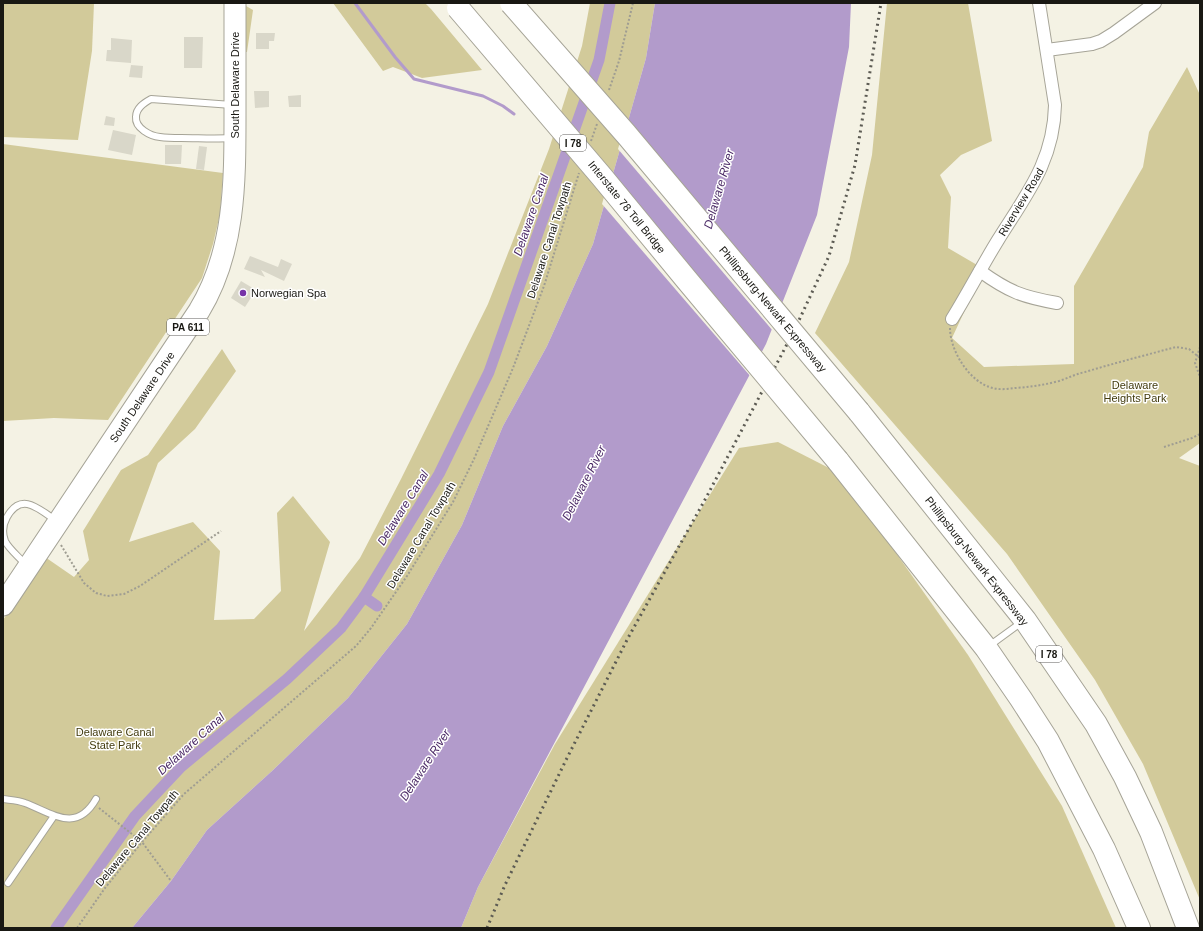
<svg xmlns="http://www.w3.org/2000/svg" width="1203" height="931" font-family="Arial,sans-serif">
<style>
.green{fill:#d2ca9a}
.water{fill:#b29bcb}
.pier{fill:#f4f2e4}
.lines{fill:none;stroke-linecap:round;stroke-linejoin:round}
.stream{stroke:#b29bcb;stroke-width:3}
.canal{stroke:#b29bcb;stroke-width:11}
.building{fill:#d9d7c9}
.service-casing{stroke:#a6a497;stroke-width:8}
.minor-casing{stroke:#a6a497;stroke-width:14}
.trunk-casing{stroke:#a6a497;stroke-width:23}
.motorway-casing{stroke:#a6a497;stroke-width:24}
.path{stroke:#9f9d92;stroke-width:2;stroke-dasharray:2 2;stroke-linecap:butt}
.service{stroke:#fff;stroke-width:6}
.minor{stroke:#fff;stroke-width:12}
.trunk{stroke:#fff;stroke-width:21}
.motorway{stroke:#fff;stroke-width:22}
.rail{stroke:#5c5b53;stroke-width:3;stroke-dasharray:2 4;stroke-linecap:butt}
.motorway-bridge-casing{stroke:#a6a497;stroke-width:24;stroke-linecap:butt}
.motorway-bridge{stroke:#fff;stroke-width:22}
.poi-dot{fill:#7633a8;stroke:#fff;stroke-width:1.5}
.labels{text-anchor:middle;stroke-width:3;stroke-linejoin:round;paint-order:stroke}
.shield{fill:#fff;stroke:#5e5d5a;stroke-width:1}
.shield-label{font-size:10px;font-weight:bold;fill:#191813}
.street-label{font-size:11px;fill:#191813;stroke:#fff}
.poi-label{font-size:11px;fill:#191813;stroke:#fff;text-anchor:start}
.park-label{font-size:11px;fill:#423b0e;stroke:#fff}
.water-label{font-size:12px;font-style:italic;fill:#4b2a66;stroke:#fff}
</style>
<rect width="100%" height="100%" fill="#f4f2e4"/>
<!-- green -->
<g class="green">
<path d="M3,3H94L92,51L78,140L3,137Z"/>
<path d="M242,3H246V6L253,10L247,52H243Z"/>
<path d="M333,3H425L431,9L482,70L422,78L393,67L383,71Z"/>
<path d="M590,3H655L646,58L593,244L547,346L503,426L462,525L407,624L348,698L272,771L207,830L171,881L132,928H3V620L45,557L74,577L89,560L83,531L121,470L148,455L222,349L236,371L195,429L158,463L129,542L193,522L220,551L214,620L254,619L281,591L277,513L293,496L330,542L304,631L360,558L401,479L488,304L549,149L582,46Z"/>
<path d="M887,3H968L992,141L961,155L940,175L951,197L948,248L984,269L952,338L984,367L1074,364V286L1143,167L1149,132L1187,67L1200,95V443L1179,458L1200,466V900L1143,764L1095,680L1007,554L815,333L849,262L872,155Z"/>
<path d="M3,144L223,173L220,214L213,244L202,278L108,420L54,418L3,421Z"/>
<path d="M778,442L829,468L848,485L968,655L1062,806L1116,928H461L478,887L555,744L739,448Z"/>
</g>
<!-- water -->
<path class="water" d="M655,3H851L849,47L817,215L766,344L478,887L461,928H132L171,881L207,830L272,771L348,698L407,624L462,525L503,426L547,346L593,244L646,58Z"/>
<!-- pier -->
<g class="pier">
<path d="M626,121L784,304L773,331L618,149Z"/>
<path d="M610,176L763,354L751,377L602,204Z"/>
</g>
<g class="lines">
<!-- stream -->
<path class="stream" d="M355,3L395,57L414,79L483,96L503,106L514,114"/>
<!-- canal -->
<g class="canal">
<path d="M364,597L377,606"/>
<path d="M56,928L135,816L181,767L287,679L341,628L364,597L439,474L489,372L599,60L610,3"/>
</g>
</g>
<!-- building -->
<g class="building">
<path d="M256,33H275L274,41H269V49H256Z"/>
<path d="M184,37H203L202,68H184Z"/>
<path d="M111,38L132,40L131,63L106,61L107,50H111Z"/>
<path d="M131,65L143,66L142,78L129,77Z"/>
<path d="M254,91H269V107L255,108Z"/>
<path d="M301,95V107H289L288,96Z"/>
<path d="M106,116L115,118L114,126L104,125Z"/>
<path d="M113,130L136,135L132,155L108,150Z"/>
<path d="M165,145H182L181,164H165Z"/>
<path d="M199,146L207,147L204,170L196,169Z"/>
<path d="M250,256L278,267L281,259L292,264L284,281L261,270L265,277L244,269Z"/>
<path d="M241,281L256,290L245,307L231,298Z"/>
</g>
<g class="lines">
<defs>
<g id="service">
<path d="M231,138C215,139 198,138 181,138C174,138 167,138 160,137C150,136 135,128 136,117C136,108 144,103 151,99L232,105"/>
<path d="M25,564C19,557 9,549 5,541C2,533 3,524 7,517C21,492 38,508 55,520"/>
<path d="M989,646L1022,622"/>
<path d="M3,799C10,800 18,800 25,803C52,813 76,834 96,799"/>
<path d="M8,883L54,816"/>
</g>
<g id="minor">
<path d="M1047,50L1092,44L1101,41L1114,33L1155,3"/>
<path d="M980,271C1009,292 1023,297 1057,303"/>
<path d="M952,319C968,293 982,266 998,240C1026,195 1054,161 1055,105L1039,3"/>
</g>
<path id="trunk" d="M3,605L199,311C235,252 235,183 235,116C235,78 235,41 235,3"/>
<g id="motorway">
<path d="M859,412L1025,620L1096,724L1125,777L1151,832L1188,928"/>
<path d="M838,461L986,648L1021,699L1048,741L1104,849L1139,928"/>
</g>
</defs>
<!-- service casing -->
<use href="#service" class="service-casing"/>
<!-- minor casing -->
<use href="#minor" class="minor-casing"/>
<!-- trunk casing -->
<use href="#trunk" class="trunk-casing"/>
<!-- motorway casing -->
<use href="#motorway" class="motorway-casing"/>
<!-- path -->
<g class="path">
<path d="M609,90L619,61L633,3"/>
<path d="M591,141L597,124"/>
<path d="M950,328C950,351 970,383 993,388C1000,390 1008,389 1015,388C1030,387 1044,385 1059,381C1068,378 1076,374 1085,372C1115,363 1146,355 1176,347L1189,349L1200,358"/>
<path d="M1200,347L1195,363L1200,377"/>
<path d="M1164,447L1192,438L1200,434"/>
<path d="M61,545L84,583L96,593L107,596L124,594L140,586L221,531"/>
<path d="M99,808L142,842L171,881"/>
<path d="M77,928L105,888L142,842L184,794L356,646L371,628L407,576L453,502L474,459L513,368L544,286L579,173"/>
</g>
<!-- service -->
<use href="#service" class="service"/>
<!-- minor -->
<use href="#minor" class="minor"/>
<!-- trunk -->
<use href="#trunk" class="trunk"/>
<!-- motorway -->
<use href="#motorway" class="motorway"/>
<!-- rail -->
<path class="rail" d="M487,928L505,885L566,760L628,638L707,496L794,331L829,256L855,165L881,3"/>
<defs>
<g id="motorway-bridge">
<path d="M511,3L626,134L859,412"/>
<path d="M458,8L602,177L686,279L838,461"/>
</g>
</defs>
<!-- motorway-bridge casing -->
<use href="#motorway-bridge" class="motorway-bridge-casing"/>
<!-- motorway-bridge -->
<use href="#motorway-bridge" class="motorway-bridge"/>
</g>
<!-- markers -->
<circle class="poi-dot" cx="243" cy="293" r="4"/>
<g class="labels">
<!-- shield labels -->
<g class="shield">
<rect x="560" y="135" width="26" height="16" rx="3"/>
<rect x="167" y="319" width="42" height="16" rx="3"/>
<rect x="1036" y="646" width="26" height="16" rx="3"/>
</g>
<g class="shield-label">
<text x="573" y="147">I 78</text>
<text x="188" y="331">PA 611</text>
<text x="1049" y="658">I 78</text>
</g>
<!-- street labels -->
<g class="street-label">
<text transform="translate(235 85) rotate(-90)" y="4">South Delaware Drive</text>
<text transform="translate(1021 202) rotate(-59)" y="4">Riverview Road</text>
<text transform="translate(627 207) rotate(51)" y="4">Interstate 78 Toll Bridge</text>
<text transform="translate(549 240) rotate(-72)" y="4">Delaware Canal Towpath</text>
<text transform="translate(773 309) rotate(50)" y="4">Phillipsburg-Newark Expressway</text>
<text transform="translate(142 397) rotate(-56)" y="4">South Delaware Drive</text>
<text transform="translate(421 535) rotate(-59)" y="4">Delaware Canal Towpath</text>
<text transform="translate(977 561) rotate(52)" y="4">Phillipsburg-Newark Expressway</text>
<text transform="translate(137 838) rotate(-50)" y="4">Delaware Canal Towpath</text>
</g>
<!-- poi labels -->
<g class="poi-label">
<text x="251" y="297">Norwegian Spa</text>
</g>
<!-- park labels -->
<g class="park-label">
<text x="1135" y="389">Delaware<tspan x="1135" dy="13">Heights Park</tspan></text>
<text x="115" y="736">Delaware Canal<tspan x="115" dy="13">State Park</tspan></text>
</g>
<!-- water labels -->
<g class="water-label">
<text transform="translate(719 189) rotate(-74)" y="4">Delaware River</text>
<text transform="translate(531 215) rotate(-71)" y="4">Delaware Canal</text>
<text transform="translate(584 483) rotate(-63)" y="4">Delaware River</text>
<text transform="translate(403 508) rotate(-58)" y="4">Delaware Canal</text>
<text transform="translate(191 744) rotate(-42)" y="4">Delaware Canal</text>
<text transform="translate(425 765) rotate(-57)" y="4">Delaware River</text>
</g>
</g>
<!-- border -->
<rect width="1203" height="931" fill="none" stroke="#191813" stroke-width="8"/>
</svg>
